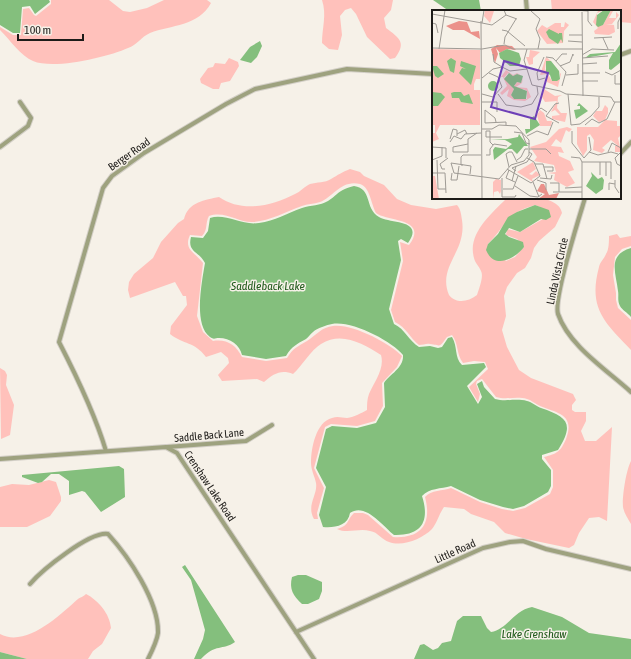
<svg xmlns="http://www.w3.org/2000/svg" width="631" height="659" font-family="'Asap Condensed',sans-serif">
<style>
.green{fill:#ffc1bb;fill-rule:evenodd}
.water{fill:#84bf7d}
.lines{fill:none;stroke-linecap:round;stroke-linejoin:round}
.street-casing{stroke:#d3cfc7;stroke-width:6}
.street{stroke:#9ea27f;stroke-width:4}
.labels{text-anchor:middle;stroke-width:3;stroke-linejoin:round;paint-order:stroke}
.street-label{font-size:11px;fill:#1d1b18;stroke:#f6f1e8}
.water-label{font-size:12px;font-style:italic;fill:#1e5819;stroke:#f6f1e8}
.inset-road{fill:none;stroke:#9f9b95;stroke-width:1}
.view{fill:#6e40b7;fill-opacity:0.15;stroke:#6e40b7;stroke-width:2}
.inset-edge{fill:none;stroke:#1d1b18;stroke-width:2}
</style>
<rect width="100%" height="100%" fill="#f6f1e8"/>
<!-- green -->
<g class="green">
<path d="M51,0H109L123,11L130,12L147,8L164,0H207L211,3C199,26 171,25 150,33C141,37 137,45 128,48C108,57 54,70 33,61C21,56 10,40 0,30V27L13,35H21L23,9L29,8L34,15L36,16L51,4Z"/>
<path d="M322,0H393L391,10L384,18L386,28C399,38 407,42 395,58L390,59L367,37L356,14L351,8L345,10L340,16L342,35L338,50L329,49L322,43C322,28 327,15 322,0Z"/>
<path d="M551,0H631V23L620,22V11H552Z"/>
<path d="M229,58L238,62L239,66L230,81L221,83L219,89H213L201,83L200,79L208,68L213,67L215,63L225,64Z"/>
<path d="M350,169L360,172L364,176L384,185L397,199L411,205L436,209L457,205C461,210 461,214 462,220C467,252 437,266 449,295C456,304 468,302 477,295C479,289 484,276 481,271C479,266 475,263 474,258C467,234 491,214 506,199C520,195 559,195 562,213L555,227L539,241L534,248L531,258L525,268L517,273L507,287L504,296L506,316L502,330L507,347L519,370L531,378L573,394L576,400L572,405V410L575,412H586V421L581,431L585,441H596L612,427L607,521L599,517L589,518L579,533L574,545L569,548L526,539L505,533L494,522L471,514L464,509L444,507C439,514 437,523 432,529C422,539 403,547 389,542C382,540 378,532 370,531C359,528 347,534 337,529C350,525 346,521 354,513H363L368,515L393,537C422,539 432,523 425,497C431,490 443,491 451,488L480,502L502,509L513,511L525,508L550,494L553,487V470L544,457C557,454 561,451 566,439C576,413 555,413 538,405C534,403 531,400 527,399C517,396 506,400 496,397L482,379L477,381L476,384L480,394L478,402L469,387L488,369L485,362L474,361L463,363C456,354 459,344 452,335L447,337C438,349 442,345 430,344C427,343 423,345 419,345C410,338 406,327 395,322L391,310L403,261L400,242L409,245C429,218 388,222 376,213C371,204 370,187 360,184C342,179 333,197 320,202C314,204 307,204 302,206C285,212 270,221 253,222C239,223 225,210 209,216C205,223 208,230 202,236L190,235C183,250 196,253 203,263L197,316L203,332L213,341C227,339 236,345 242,357L266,361L287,358C293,348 297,347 307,341C316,335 322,327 333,326C351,323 390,343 402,356L397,367L382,383L383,406L375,421L357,426L331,424L325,427L314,468L324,488L317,513L318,519H314C306,505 318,495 316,483C315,477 311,470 311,463C311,448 316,422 332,418C338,416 342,418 347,418C355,417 361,413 367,410C367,405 367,399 369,394C374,382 385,369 381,355C363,344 342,331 321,344C311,350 302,366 293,374C281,369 273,374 264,382L257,379L222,381L218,375L229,363L228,358L221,352L206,357C194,341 184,345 170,334L171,326L187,305L186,296H183L175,282L130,298L128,290L129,282L134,274L153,258L161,242L178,223L184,219C188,202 205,200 219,197C242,213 272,206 295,194C300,192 305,186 310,184C317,182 325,183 331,179C338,175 342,172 350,169ZM535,205L540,207L543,219L520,232L507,229L506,235L517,239L524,247L515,257L506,261L488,244C508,224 504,214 535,205Z"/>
<path d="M617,234L620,238L631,236V246L622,249L615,257L613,275L616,293V300L618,308L631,320V350C604,322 588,308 599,267C600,262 604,259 606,254C609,250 609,241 609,236Z"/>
<path d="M0,368L5,371L7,375L6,385L14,405L10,435L1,439Z"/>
<path d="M631,461V524C628,519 624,513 623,507C622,498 626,470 631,461Z"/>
<path d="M49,480L56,482L61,497V501L50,516L27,527H0V487L12,484L29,485Z"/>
<path d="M86,594C98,600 110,614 111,628L102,644L93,651L88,659H27L0,652V634C26,648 60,615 78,599C81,597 83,597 86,594Z"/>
</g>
<!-- water -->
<g class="water">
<path d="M0,0H49L50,2L35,14L30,6L22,7L20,33H13L0,25Z"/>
<path d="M433,0H479L481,11H449Z"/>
<path d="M260,41L262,46L257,57L251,63L240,60L250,47Z"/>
<path d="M354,186C373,189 364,208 379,217C390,224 425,219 408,243L401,239L398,241L401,260L389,309L394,324C405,329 409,341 419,347L430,346L438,348L442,347L448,338L452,337C458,347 454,357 462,365L484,363L486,367L467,386L478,404L482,397L477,384L482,381L484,387L495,399C506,402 516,398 527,401C532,402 536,406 541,408C567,417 575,423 558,450L542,455V459L551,470V486L548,492L524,506L513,509L503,507L480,500L451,486C441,489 429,488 422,496C430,521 422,536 394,535C383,526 365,502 350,513C348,526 334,528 323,527L319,515L326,487L316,468L326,429L332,426L357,428L376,423L385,407L384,383C390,374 404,368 403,355C392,341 351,320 332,324C327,325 317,328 313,332C310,334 309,337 306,339C297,344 292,346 286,356L266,359L242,355C240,345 230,338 219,338C215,338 214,340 210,337C193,325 202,281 205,263C199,251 187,252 191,237L203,238L208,231L210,218C226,213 242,226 259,223C275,221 287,213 302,208C311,205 320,206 328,201C340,193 338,190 354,186Z"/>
<path d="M535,205L549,210L551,217L546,220L541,219L520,232L509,228L505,234L509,237L523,242L524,247C515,259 494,270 486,250L488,244L498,234L508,217L517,212Z"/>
<path d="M631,248V317C628,313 622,310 620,306C617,300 619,296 618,291C616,273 607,255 631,248Z"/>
<path d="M119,466L124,469L125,497L101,512L85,492L82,491L69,495V481L59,474H51L42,482L38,483L22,477V475Z"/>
<path d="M185,565L235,642C222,651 216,643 201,659H194L203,639L205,630L191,580L182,567Z"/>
<path d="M298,575H306L322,582V591L319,599L308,604H302C293,596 289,589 292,577Z"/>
<path d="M532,607L562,617L589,633L631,639V659H414L420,645L424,644L433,650L438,648L442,643L451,641L457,621L463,616H481L487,628L491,632C507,630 514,610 532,607Z"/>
<path d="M0,652L27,659H0Z"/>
</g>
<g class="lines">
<defs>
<g id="street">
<path d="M526,0L527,11"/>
<path d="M620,55L631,51"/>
<path d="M0,147L28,126L31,118L20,102"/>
<path d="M620,154L631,142"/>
<path d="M585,198C579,218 553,299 558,314C569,346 607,370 631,392"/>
<path d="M167,447L246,441L272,425"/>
<path d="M106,451C95,414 77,377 59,342L103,188L112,176L144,153L226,104L255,89L347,69L433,74"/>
<path d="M0,459L166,447L177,453L314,659"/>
<path d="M30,584C42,570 90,531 108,534C128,556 159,601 158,633C157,641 152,651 148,659"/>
<path d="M296,632L483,548L510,542L523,541L546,549L631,569"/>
</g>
</defs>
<!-- street casing -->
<use href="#street" class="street-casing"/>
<!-- street -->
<use href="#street" class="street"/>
</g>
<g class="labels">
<!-- street labels -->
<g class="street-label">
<text transform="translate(129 154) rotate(-35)" y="4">Berger Road</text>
<text transform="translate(557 271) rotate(-78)" y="4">Linda Vista Circle</text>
<text transform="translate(209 435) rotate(-5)" y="4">Saddle Back Lane</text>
<text transform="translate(210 486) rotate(56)" y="4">Crenshaw Lake Road</text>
<text transform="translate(455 551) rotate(-24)" y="4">Little Road</text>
</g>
<!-- water labels -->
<g class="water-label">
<text x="268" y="290">Saddleback Lake</text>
<text x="534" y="638">Lake Crenshaw</text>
</g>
</g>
<!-- overview -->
<g transform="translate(432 10)">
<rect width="189" height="189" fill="#f6f1e8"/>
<path d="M53,0L62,1L58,13L52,6ZM179,0L181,1L177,8H184V2L187,5L180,14H174L182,15L183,22L177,25L163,24L162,21L166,18L161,12L165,3L166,1L172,0L165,3V16L171,15ZM133,12L137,15L132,21L131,33L115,34L105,21L110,15L115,18L123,13H129V17H132ZM0,39L48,40V69H44L42,74V80H48V115H8L4,123L7,129L0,132V123H3V115H0ZM98,40L108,42L101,48V54L97,55L94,47H97ZM114,47L119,51H114L113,59L120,71L128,69V63L123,57L120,53L129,64L126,77L115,72V64L108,65ZM74,60L81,65L85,63L90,66L85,64L81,66L76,63L72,68L82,79L79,85L82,89H95V81L91,79L86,80L82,76L85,72L89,73L91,67L90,73L84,77L95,78L99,87L93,91L82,90L75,86L77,79L70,85L68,83L75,76L71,67H69ZM112,79L123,86L130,85L126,87L125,98L129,103H135L133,112L120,109V106L128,105L123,100L119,102L125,91L113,92L110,87ZM173,95L176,98V103L173,110L167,112L161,106L164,101H170ZM108,100L112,103L115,111H120L119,116H108L105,105ZM173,110L185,111V116H189V125L186,128L189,142H183V136L185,135L179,130L170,138L173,140L170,143L161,140L162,130L158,124L155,126V140L151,146L145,134V117H166ZM135,117L140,119L137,122L134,120L129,133L124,129L119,136L129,137L132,143L126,142L127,146L138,151L142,160L136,162L143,173L135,177L122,170L123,164L116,163L124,162L122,155L102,151L105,147L98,137L114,132L127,119ZM101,152L104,159L97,164L100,165L104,161L108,165L100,169L101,172L85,162ZM1,166H3L7,189H1ZM64,169L69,170V181L68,184L66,181L62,182L61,189V172Z" fill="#ffc1bb"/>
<path d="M27,11L35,12L39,22L47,21L48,29L32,20H21L14,16ZM65,35L80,36L84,40L75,39L68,43L64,38L66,44L63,53L59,39ZM109,174H112L117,185L127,183L124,189H106L113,184L105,181Z" fill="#eb918a"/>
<path d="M172,0H179L171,15L166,17L164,15L165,5ZM117,19L127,24V28V23H130L131,33L129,29L126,34L117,28L114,22ZM189,33V52L179,60L177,59V50L181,43L153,48L158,44L183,42ZM75,39L87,43L89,49L87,56H78L68,48L67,43ZM19,48L24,51L22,63L18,61L15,51ZM29,51L44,56L39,75L27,63L30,58L34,59L28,56ZM114,51H119L127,61L128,69L125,71H120L118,65L114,62ZM0,56H5L12,64L6,68L3,66ZM77,63L81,66L85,64L91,66L89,73L85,72L82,76L95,81L94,89H82L79,85L82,79L72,69ZM56 76a5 5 0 1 1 10 0a5 5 0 1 1-10 0ZM0,82L9,83L13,87L6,96H0ZM22,82H29L32,86L37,84L41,94L29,92L27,88H20L19,83ZM147,93L156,101L144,109L142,100L148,99V96H145ZM102,106L108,115L94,124L93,119H98V109ZM87,124L96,136H92L85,144L80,139H76L62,150L61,140L63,137L74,139L80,134L73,130H58L76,129L86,127ZM159,162L166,169L170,167L172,170L171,179L164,184L154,176L160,166Z" fill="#84bf7d"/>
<path class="inset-road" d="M72,0L74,5L85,9M141,0L156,1M99,1L108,9L104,19L108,29L106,39M156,1V11L160,16M150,2L151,86M0,4L50,13L52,0M49,11L50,189M0,13L4,14L6,23M50,13L60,15L74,5M186,19V12L189,6M70,20L75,21L93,36M137,25H150M162,28L180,27M171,28L176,39M136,31L150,32M72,34L73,27L84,9M0,38L50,39M7,39L13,0M50,39L73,35L81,39H150M95,39L92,50L100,75L128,81L134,84L179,87L182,92H189M61,44L62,52L70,57M150,45L160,39L182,40M112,47L105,63L106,70L113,68M114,47L121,48L134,62L130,76M150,48L176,46M124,51L130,44H135M150,54L165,53M128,56L138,52L141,44V46M173,62L180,65L189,60M150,63H168M134,65L146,64V54M183,65V74H189M50,68L61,59L70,57L78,61L95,59M150,71H166M50,84L61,87L70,77L66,67L57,63M66,84L74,95L89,97L100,94L106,84L105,76M136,84L139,115L148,114L159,106L167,97V87M49,92H65V102M104,102L109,98L115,102M64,112L63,108L53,100V113L74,112V115M127,113L114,106L123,94L127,93M153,115L160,109L167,113L175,109L183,92M58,121H54V127H70M58,121V132L61,135M140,121V133L152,148L159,140L157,127M82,122L90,123L94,133L98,134M25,124L33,120L35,124M95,126L105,121L116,125L121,112M18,129L21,119L25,120V126M18,132L22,126L29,129L33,124L49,123M36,134L21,137V142H36V129L45,123M0,137L14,138V148M97,139H114L119,144M157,142L166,145L179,142L186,144M176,142L180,133L189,138M189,142L183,148L185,154L189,156M54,145H58V139L62,134L75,136M139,147L148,148L150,152M0,150L10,146V137M5,150L6,179H14M85,150L89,147L93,139H96M150,152H179V169M150,152V189M168,152V165M103,154H111L115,169M31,155H29V147L31,145H49M77,157L74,144L77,142H80L85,152M112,157H121V161H115M13,159H10L8,154L16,148M75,159L99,173L108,166L102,152L95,148M77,160L74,168L83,172M84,161L80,158L95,152L100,144L97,142M0,163H13L14,183M20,163L19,170H25L27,156M38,164L39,156L19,153L22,163L67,169L79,155L92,151L97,145V130L84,116L67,115L60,119H50M174,166V152M70,168V187H83L84,185M108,168L119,169L120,165M105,170L114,173V180M183,170V177L187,183M80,171L84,156M101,172L107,187M118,173H127V182M83,176L98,186L106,187L110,184M133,178L150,177M71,179H81L86,166M177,180V173L183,174M121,182H150"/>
<path class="view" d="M72,51L116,63L103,109L59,97Z"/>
<rect width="189" height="189" class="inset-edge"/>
</g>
<!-- scale -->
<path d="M18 34v6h65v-6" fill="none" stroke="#1d1b18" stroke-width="2"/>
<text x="24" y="34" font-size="12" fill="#1d1b18" stroke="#f6f1e8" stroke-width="3" paint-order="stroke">100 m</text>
</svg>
